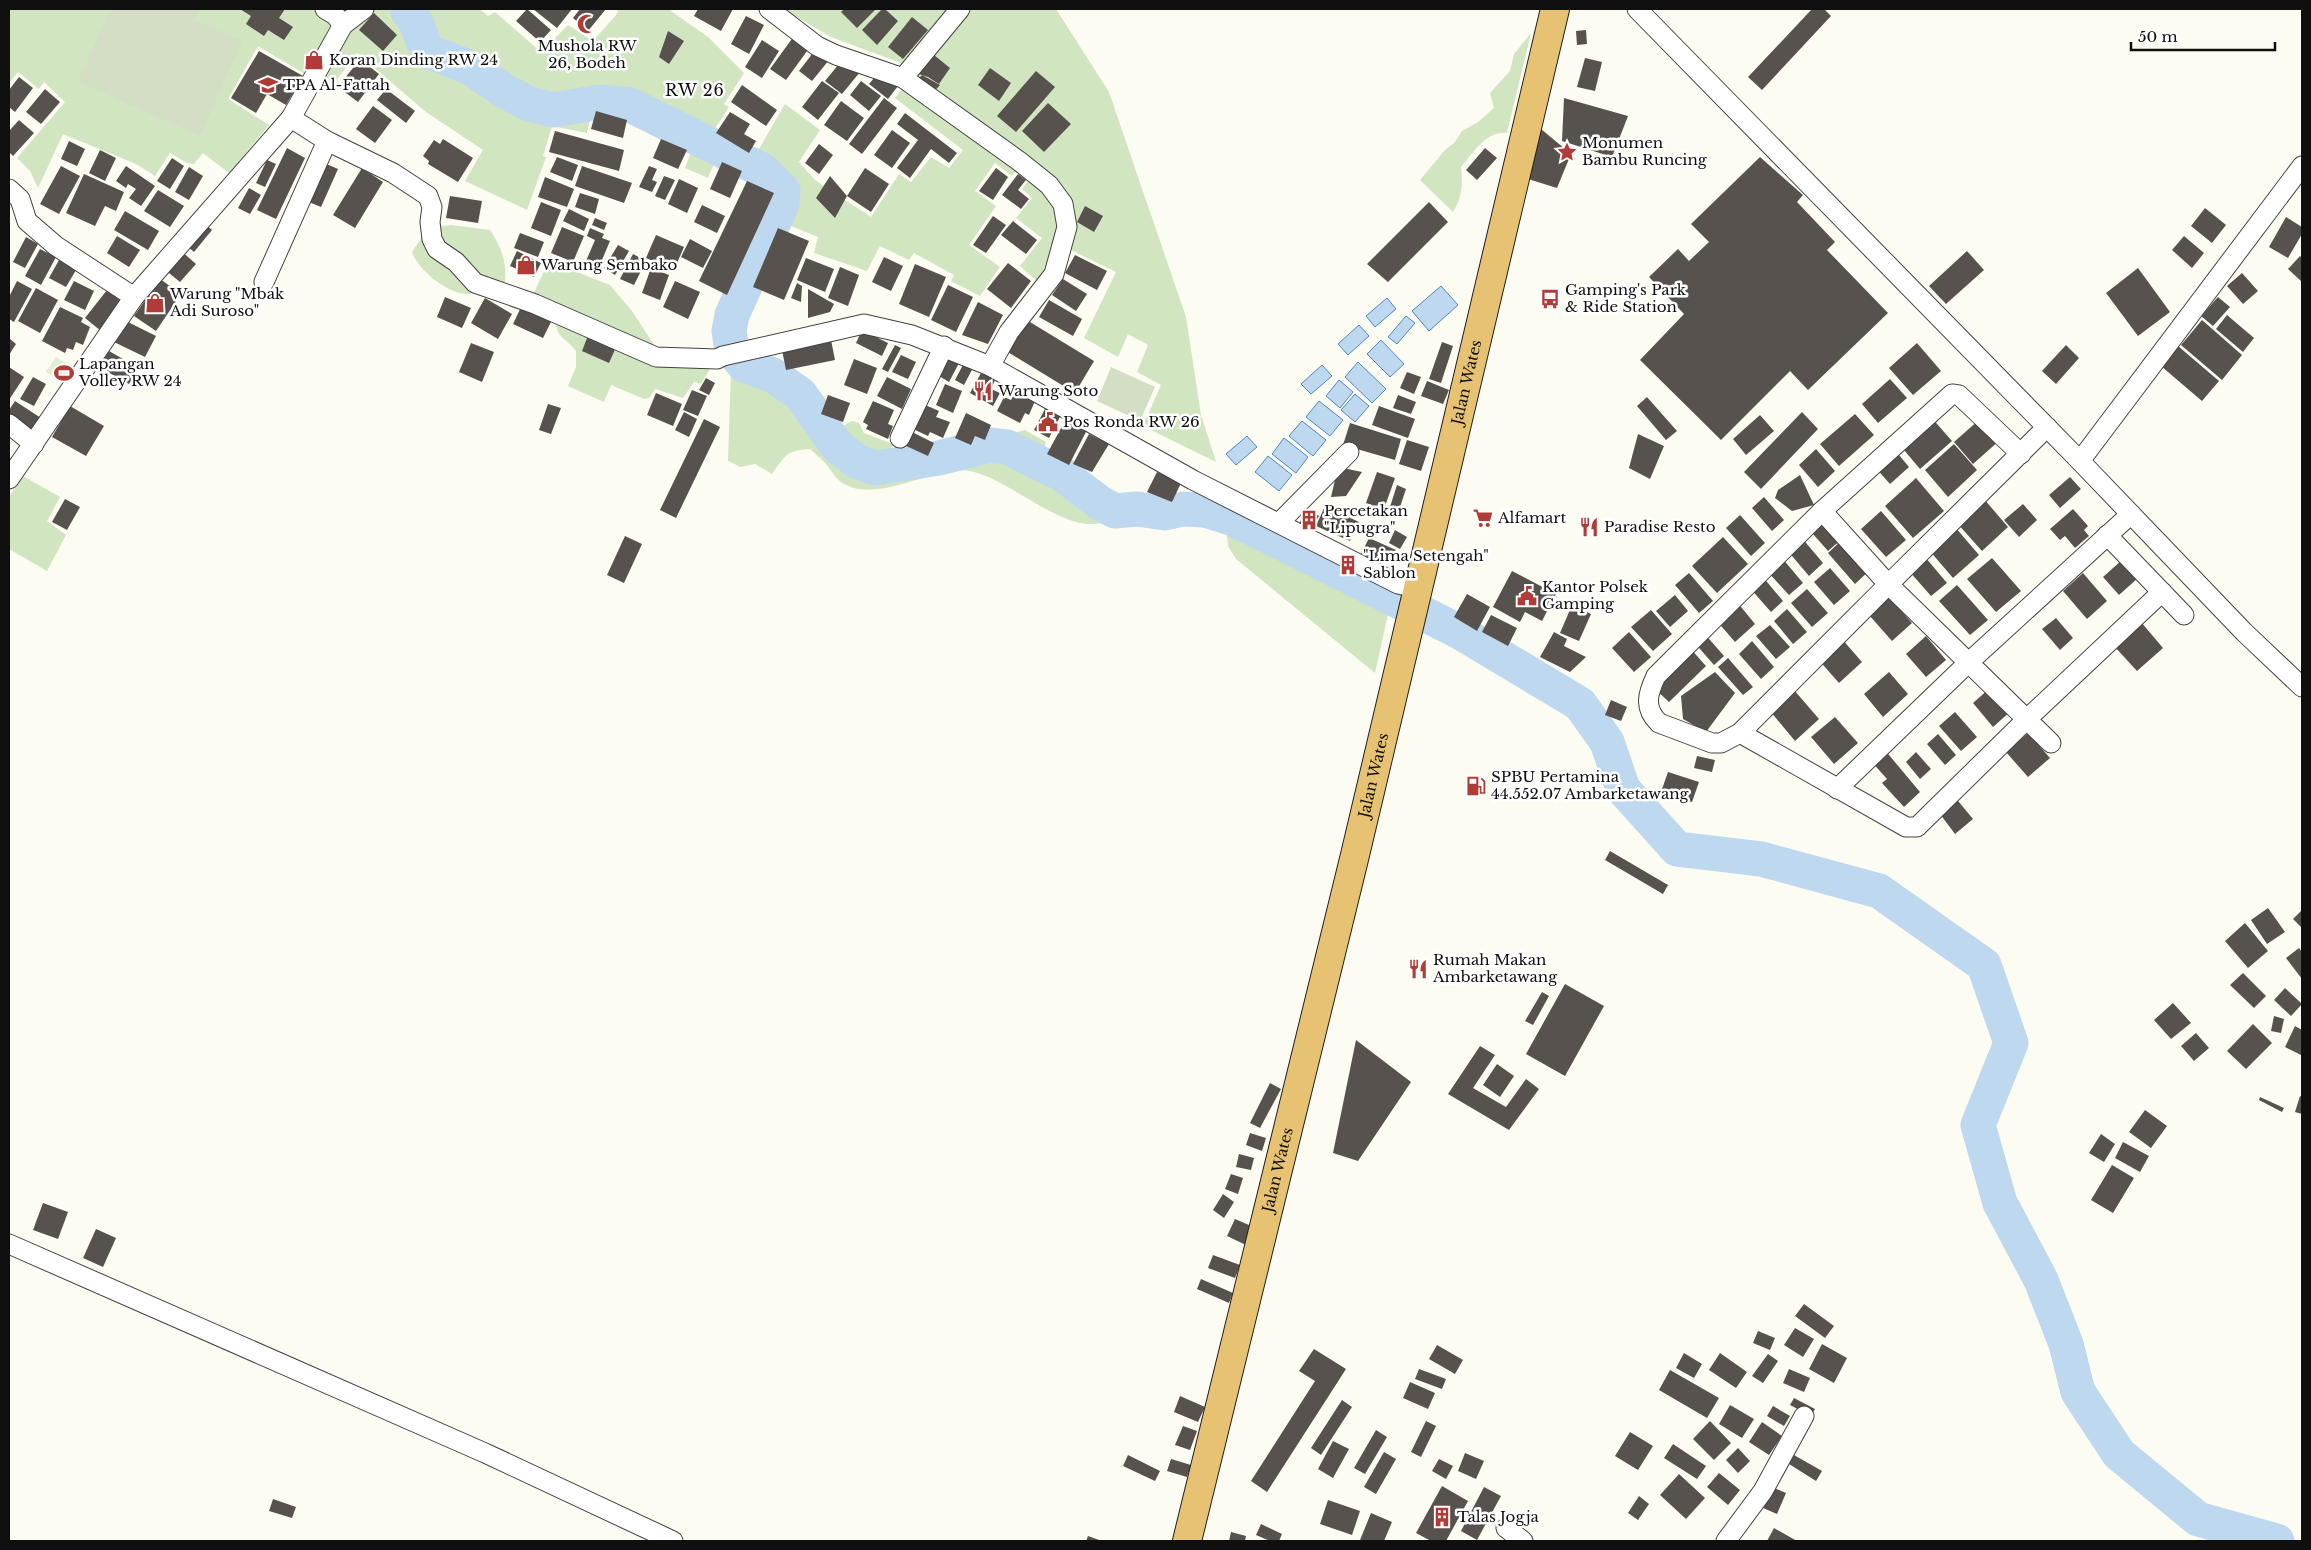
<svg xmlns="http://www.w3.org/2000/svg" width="2311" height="1550" font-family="'Libre Baskerville',serif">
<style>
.green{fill:#d0e5c0}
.cemetery{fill:#d4dec5}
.pitch{fill:#e1edd1}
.water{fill:#bdd8ef;stroke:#4d87be}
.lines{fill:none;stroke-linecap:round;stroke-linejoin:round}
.river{stroke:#bdd8ef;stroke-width:35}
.building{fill:#57524d}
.minor-casing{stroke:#424242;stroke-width:21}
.trunk-casing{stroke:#202020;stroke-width:30}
.minor{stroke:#fff;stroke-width:19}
.trunk{stroke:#e6c272;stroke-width:28}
.labels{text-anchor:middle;stroke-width:5;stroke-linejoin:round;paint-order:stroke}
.poi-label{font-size:15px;fill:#0f0f0f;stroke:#fff;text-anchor:start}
.street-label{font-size:15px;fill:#0f0f0f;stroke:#fff}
.neighbourhood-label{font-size:16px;letter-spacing:1px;fill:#0f0f0f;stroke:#fff}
</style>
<rect width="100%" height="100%" fill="#fdfcf3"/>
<!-- green -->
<g class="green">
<path d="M9,9H480L488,16L495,12L541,52L568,25L593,41L617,14L618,9H672L671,11L708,37L744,73L724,104L729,107L711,135L723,142L708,178L685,168L693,147L690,144L662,135L637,116L598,107L592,110L587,133L552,126L543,156L546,157L527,210L465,181L483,150L426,112L357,53L330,89L258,46L228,99L269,125L229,173L203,153L194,164L187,163L170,153L155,176L136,164L63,134L38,188L30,171L17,158L65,102L44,82L39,89L18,72L9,83Z"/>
<path d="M783,9H1056L1109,92L1186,317L1201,415L1216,462L1143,426L1161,385L1137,372L1148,345L1128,334L1118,357L1084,338L1116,272L1071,250L1058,279L1036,314H1030L1040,284L1020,266L1042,238L1016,218L1032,198L1022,189L1029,180L1017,169L1012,176L995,163L975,191L996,206L969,245L1000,267L980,296L951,281L954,275L914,253L909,260L880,246L867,271L814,253L818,237L781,222C800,185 783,177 755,156L785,104L820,130L799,162L815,180L871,217L899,174L911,182L931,157L949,168L963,150L895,98L917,69L831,37Z"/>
<path d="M1531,33L1507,133C1487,130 1473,153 1461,167C1463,184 1462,198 1453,212L1420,180L1445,150L1455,142L1462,131L1478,122L1494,108L1490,93L1510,71L1514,54Z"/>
<path d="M451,225L490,230C503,249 509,268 503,292C490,291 479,293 467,294C448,294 418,270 412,252C426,232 424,227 451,225Z"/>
<path d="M548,263L557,264L610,285L632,311L654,345L662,351L711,367L701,384L694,382L683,398L655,389L649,398L644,399L611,385L604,402L568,386L576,367V351C565,336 554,339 556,314L530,301Z"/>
<path d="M731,369L745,376L772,380L785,387L807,414L843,426L852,421L859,423L864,433L893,444L886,463C934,459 979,443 1025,430L1046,442L1041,456L1092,484L1109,500L1118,519C1111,521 1103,523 1095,524C1058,527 1012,482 974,472C939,462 876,507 841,482C835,478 831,470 827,465C822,459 815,454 810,449C785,451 786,455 772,474L755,464L741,467L728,461Z"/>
<path d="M23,476L60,497L47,521L66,535L47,571L9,549V497Z"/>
<path d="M1226,525L1390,605L1375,673L1236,559L1228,546Z"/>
</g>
<!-- cemetery -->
<g class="cemetery">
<path d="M111,9H199L194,20L242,41L200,136L78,82Z"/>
<path d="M1111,367L1155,387L1140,421L1097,401Z"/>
</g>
<!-- pitch -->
<path class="pitch" d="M56,357L82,373L72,389L46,372Z"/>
<!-- water -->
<g class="water">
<path d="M1441,286L1458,305L1429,331L1412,311Z"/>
<path d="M1387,298L1396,309L1375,327L1366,316Z"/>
<path d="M1406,316L1415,323L1397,344L1388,337Z"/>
<path d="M1359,325L1369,336L1348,355L1338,344Z"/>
<path d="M1381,340L1404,364L1390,377L1367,354Z"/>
<path d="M1358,362L1386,389L1372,403L1345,377Z"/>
<path d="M1322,365L1332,376L1311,394L1301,384Z"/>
<path d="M1339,380L1353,392L1340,408L1326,396Z"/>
<path d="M1355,394L1369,406L1355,422L1341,410Z"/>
<path d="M1319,401L1343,420L1330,436L1306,417Z"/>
<path d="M1302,421L1326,440L1313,456L1289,436Z"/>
<path d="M1247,436L1257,447L1236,465L1226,454Z"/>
<path d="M1284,438L1308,457L1296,473L1272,454Z"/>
<path d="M1268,456L1292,475L1279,491L1255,472Z"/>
</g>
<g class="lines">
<!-- river -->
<path class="river" d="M407,9L417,25L427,51L471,68L503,90L529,104L554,110L600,102L630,105L762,170L783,191L782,204L732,315L729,331L732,350L744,365L773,375L800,394L837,446L858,462L875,468L939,458L989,445L1007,447L1062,474L1100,503L1115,511L1137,509L1165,513L1183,509L1205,510L1234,519L1458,631L1580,704L1607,742L1623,789L1677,849L1761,859L1879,891L1984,965L2011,1043L1978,1125L2000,1203L2041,1280L2066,1344L2078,1392L2119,1454L2198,1519L2277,1541"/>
</g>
<!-- building -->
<g class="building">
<path d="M240,9H285L279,18L293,27L284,40L268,30L264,36L246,24L251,16Z"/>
<path d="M527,9L551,30L540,42L516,21Z"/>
<path d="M533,9H572L557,28Z"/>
<path d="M580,9H606L588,31L573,18Z"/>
<path d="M698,9H733L721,31L694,16Z"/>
<path d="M844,9H876L857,28L841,12Z"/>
<path d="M882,9H885L898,21L877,45L862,30Z"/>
<path d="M1812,9H1824L1831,16L1762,90L1748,77Z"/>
<path d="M374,13L397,35L383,51L359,30Z"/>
<path d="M746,16L764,25L749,54L731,44Z"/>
<path d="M912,17L928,30L903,59L888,47Z"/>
<path d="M1586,30L1587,44L1577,45L1576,31Z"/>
<path d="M668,31L684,41L669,64L659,57Z"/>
<path d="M794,36L810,47L786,80L770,69Z"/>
<path d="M762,40L779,51L762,78L745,67Z"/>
<path d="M816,49L829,60L812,81L799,71Z"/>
<path d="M259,51L303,76L286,105L267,94L256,113L231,98Z"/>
<path d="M934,55L950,68L939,84L928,77L919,74Z"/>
<path d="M1585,58L1602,62L1595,91L1577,87Z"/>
<path d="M360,59L379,74L358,102L338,87Z"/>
<path d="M843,59L860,72L842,94L825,81Z"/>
<path d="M990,68L1011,83L999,101L978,85Z"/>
<path d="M880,71L898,86L888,99L869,84Z"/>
<path d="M1036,71L1055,87L1016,132L997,116Z"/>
<path d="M922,75L940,85L931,95L914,84Z"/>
<path d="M19,77L33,88L15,112L9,107V90Z"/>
<path d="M822,81L839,93L818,120L802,107Z"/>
<path d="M861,81L881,96L869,111L850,95Z"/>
<path d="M742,85L777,110L766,126L731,102Z"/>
<path d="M45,89L60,102L41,124L26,112Z"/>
<path d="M386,89L415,111L406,123L377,100Z"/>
<path d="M884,98L897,108L862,154L849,144Z"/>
<path d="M1564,98L1628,116L1612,157L1562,141Z"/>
<path d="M841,101L864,118L847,141L824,125Z"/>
<path d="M1048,103L1071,124L1044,152L1022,131Z"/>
<path d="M373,106L392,120L375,143L356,129Z"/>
<path d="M596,111L627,120L623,138L591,129Z"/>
<path d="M730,112L750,124L744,134L756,141L749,153L716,133Z"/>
<path d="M905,113L957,153L949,163L931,149L910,178L897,168L918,140L897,124Z"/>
<path d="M19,120L34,133L13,156L9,152V131Z"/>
<path d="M1535,124L1571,154L1557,188L1522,177Z"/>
<path d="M892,130L910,143L892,168L874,155Z"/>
<path d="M555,131L624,150L619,171L549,152Z"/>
<path d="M443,139L473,158L458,182L428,164L429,161L423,156L434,140L440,144Z"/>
<path d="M661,139L687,150L678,169L653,158Z"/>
<path d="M69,141L85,149L77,166L61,159Z"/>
<path d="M819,144L833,155L819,174L805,163Z"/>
<path d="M287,148L305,158L276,219L257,210Z"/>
<path d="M1485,148L1497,158L1477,180L1466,170Z"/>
<path d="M100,150L116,158L105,181L89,173Z"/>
<path d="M557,157L578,165L572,181L550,172Z"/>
<path d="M1760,157L1803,195L1797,202L1835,242L1827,250L1888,313L1808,390L1790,371L1721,440L1640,360L1684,314L1649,277L1678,249L1689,261L1709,242L1691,224Z"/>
<path d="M172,158L184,166L170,189L157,181Z"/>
<path d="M267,160L276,164L265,187L256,183Z"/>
<path d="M322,162L338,169L321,207L304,200Z"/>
<path d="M722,162L742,171L730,198L710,189Z"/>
<path d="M61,166L80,176L59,214L40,204Z"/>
<path d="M126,166L155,186L141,206L129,198L136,189L128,184L126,188L116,181Z"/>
<path d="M582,166L632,183L624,203L575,186Z"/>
<path d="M649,166L657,169L652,180L657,182L652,192L639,187Z"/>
<path d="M189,167L203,176L189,200L175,192Z"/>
<path d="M362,168L383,182L355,228L333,215Z"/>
<path d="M865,168L889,184L871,212L847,196Z"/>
<path d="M996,168L1008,177L993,200L979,191Z"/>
<path d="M84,174L124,192L116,211L105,206L95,226L66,213Z"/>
<path d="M1018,174L1026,180L1018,190L1029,199L1021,209L1002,195Z"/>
<path d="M664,176L675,180L665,200L655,196Z"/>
<path d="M830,176L847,196L835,218L816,198Z"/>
<path d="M545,177L574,189L567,207L538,197Z"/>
<path d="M679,179L698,188L687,213L668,204Z"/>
<path d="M747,181L774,193L727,295L699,281Z"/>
<path d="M249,188L261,195L250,214L238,208Z"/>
<path d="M158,190L184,206L170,227L144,211Z"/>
<path d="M580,193L599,199L595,214L575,207Z"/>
<path d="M450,196L482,201L478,223L446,218Z"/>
<path d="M541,202L561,210L551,236L531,228Z"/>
<path d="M1429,202L1448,222L1388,282L1367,264Z"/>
<path d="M702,205L725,216L717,233L694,222Z"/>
<path d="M1085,206L1103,216L1094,232L1077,222Z"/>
<path d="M2205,208L2226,225L2212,243L2191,226Z"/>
<path d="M569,209L589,219L584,231L563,221Z"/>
<path d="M125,211L159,231L148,250L114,230Z"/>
<path d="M993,216L1006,225L986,253L973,245Z"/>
<path d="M2286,217L2302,227V234L2288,258L2269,247Z"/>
<path d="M595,218L607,223L604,230L592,225Z"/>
<path d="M1013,221L1037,240L1026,254L1001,235Z"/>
<path d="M204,223L212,230L194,252L186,245Z"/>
<path d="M562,227L584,236L573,262L551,253Z"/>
<path d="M590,228L604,234L602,238L610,241L596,274L583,268L595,240L587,236Z"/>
<path d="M778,228L809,241L784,300L753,287Z"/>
<path d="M520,233L544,242L538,257L514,248Z"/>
<path d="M656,235L684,247L674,270L646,258Z"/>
<path d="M117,236L140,250L129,267L107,253Z"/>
<path d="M2184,236L2204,253L2192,268L2172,250Z"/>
<path d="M26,237L38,244L25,268L13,262Z"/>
<path d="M690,239L712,251L703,268L681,257Z"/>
<path d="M618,245L629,251L615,275L604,268Z"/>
<path d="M40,249L56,257L41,285L25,276Z"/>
<path d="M180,250L196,264L180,282L164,269Z"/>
<path d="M517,251L541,263L534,277L510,266Z"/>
<path d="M1967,251L1984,270L1946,304L1929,286Z"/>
<path d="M633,254L646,261L634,285L620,279Z"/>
<path d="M1075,255L1107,271L1097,290L1065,273Z"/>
<path d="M2300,256L2302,258V282L2288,269Z"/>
<path d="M884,257L903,266L891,291L872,282Z"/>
<path d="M806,258L834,269L825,292L797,280Z"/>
<path d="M59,260L76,270L66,287L49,278Z"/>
<path d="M1008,263L1031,281L1011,308L987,289Z"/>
<path d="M915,264L946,277L929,317L899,304Z"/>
<path d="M840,267L859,275L848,306L828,298Z"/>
<path d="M651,268L669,275L660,300L642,293Z"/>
<path d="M2138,268L2170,312L2138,336L2106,293Z"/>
<path d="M2242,273L2258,291L2243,304L2227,286Z"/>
<path d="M160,279L181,294L156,331L134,316Z"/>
<path d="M1063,279L1087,294L1076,311L1052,295Z"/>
<path d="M17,281L32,289L14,322L9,319V297Z"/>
<path d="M74,281L94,291L85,310L64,300Z"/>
<path d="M675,281L700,292L688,319L663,307Z"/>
<path d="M797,283L802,286L801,302L791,298Z"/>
<path d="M948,285L973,297L956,332L931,320Z"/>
<path d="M36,288L58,300L40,333L18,321Z"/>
<path d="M808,289L834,304L830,312L808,318Z"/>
<path d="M107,290L123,303L101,331L85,318Z"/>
<path d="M445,297L471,308L462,328L437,317Z"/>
<path d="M2218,297L2230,307L2213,326L2201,316Z"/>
<path d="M485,298L512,314L498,339L471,323Z"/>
<path d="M1049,300L1082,319L1073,336L1039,317Z"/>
<path d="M978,302L1003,315L988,344L962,335Z"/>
<path d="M523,303L553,318L543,338L513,324Z"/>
<path d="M60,307L83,318L81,322L90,327L83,345L76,342L73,350L67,348L65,353L42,341Z"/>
<path d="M2227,315L2254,338L2243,352L2216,329Z"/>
<path d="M1025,319L1094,361L1075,393L1006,351Z"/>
<path d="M124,320L156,336L145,357L114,342Z"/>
<path d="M2202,320L2242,355L2222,380L2181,345Z"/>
<path d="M862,330L888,343L882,356L856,343Z"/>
<path d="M589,333L617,345L609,363L582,351Z"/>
<path d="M830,335L835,360L786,370L781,345Z"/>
<path d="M9,338L16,344L9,355Z"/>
<path d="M1442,342L1453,346L1441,383L1429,379Z"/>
<path d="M471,343L494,352L482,382L459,372Z"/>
<path d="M1917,343L1941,371L1913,395L1889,368Z"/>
<path d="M895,345L901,348L888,372L882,369Z"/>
<path d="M2066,345L2079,358L2056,384L2042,371Z"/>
<path d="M2178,346L2219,381L2202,401L2161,366Z"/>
<path d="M109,351L139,368L129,384L99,367Z"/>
<path d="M901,355L916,362L908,379L892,372Z"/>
<path d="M944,355L959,363L949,382L934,373Z"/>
<path d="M854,359L877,368L867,394L844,385Z"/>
<path d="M966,359L975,364L964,385L955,380Z"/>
<path d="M9,367L24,377L9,400Z"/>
<path d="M1407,372L1421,377L1414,394L1400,388Z"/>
<path d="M981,373L995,380L991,389L1000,393L993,406L970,393Z"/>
<path d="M33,377L46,384L34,406L20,399Z"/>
<path d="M887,377L911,389L902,409L877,396Z"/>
<path d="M706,378L715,383L709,395L699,390Z"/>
<path d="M1890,379L1907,398L1878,423L1862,404Z"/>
<path d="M1427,381L1449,390L1443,404L1421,396Z"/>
<path d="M945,384L962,391L953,413L936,405Z"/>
<path d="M692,390L707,396L698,416L683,410Z"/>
<path d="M1024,390L1037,396L1029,415L1025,413L1020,423L997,411L1004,397L1011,400L1014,393L1021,397Z"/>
<path d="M656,393L682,404L673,426L647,415Z"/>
<path d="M828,395L850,403L843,422L821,414Z"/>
<path d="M1398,395L1416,402L1411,414L1393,408Z"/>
<path d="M1647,397L1677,431L1666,440L1637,406Z"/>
<path d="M15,401L41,418L32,431L9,415V410Z"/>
<path d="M873,401L894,410L888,424L893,426L888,439L866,429L868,425L863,422Z"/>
<path d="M548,404L561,408L551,434L539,430Z"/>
<path d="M923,404L939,411L936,417L950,422L943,438L930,432L928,436L913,429Z"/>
<path d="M1047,405L1062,413L1049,438L1034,430Z"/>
<path d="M70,406L104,426L86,456L52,437Z"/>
<path d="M1379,406L1415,419L1408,438L1372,425Z"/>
<path d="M684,412L697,419L689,437L675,430Z"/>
<path d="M1802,412L1818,429L1761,489L1744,472Z"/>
<path d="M966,413L991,425L985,440L975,436L971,445L955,438Z"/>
<path d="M1855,414L1874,435L1839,466L1820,444Z"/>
<path d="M1760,415L1774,431L1746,455L1733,439Z"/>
<path d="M1930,416L1952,441L1920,469L1899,444Z"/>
<path d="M1067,417L1088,428L1069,465L1047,454Z"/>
<path d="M704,419L720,427L676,518L660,510Z"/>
<path d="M1980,419L2000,440L1973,464L1954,442Z"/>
<path d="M1350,423L1401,439L1395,460L1343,445Z"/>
<path d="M910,431L934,443L928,456L904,445Z"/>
<path d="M1089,434L1109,444L1092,472L1073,464Z"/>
<path d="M1638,434L1664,446L1650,479L1629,468Z"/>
<path d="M1407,440L1429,447L1421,471L1399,464Z"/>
<path d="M1954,444L1977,470L1948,497L1925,470Z"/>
<path d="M1816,449L1835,471L1818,487L1799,465Z"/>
<path d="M1894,449L1909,467L1890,484L1874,466Z"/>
<path d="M1338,467L1362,472L1346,496L1331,497Z"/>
<path d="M1157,472L1181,483L1172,502L1147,492Z"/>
<path d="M1377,472L1395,478L1384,509L1366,503Z"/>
<path d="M1800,475L1814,505L1792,511L1775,498L1778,490Z"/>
<path d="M2070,477L2081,489L2060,508L2049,495Z"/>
<path d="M1916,478L1944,511L1913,538L1885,506Z"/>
<path d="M1397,485L1406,489L1398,513L1389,510Z"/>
<path d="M1764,497L1784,520L1772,531L1752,508Z"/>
<path d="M65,499L80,507L67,530L52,522Z"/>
<path d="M1984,499L2008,527L1982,551L1957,523Z"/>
<path d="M2023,504L2037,520L2019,537L2004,520Z"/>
<path d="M1325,506L1359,522L1350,541L1316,526Z"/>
<path d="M1308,509L1319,516L1310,532L1298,525Z"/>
<path d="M2073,509L2088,526L2084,530L2089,536L2075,548L2065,536L2060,540L2050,529Z"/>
<path d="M1881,511L1906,540L1886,557L1861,529Z"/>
<path d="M1821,514L1843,538L1828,551L1806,526Z"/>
<path d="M1740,515L1765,543L1751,556L1726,528Z"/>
<path d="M1955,527L1979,555L1953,578L1929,550Z"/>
<path d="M1395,530L1407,537L1400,549L1389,543Z"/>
<path d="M625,536L642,544L624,583L607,575Z"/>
<path d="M1723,537L1748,564L1717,593L1692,566Z"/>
<path d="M1801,537L1823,563L1809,576L1787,550Z"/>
<path d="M1369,538L1396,550L1391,562L1384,559L1382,564L1361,554Z"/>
<path d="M1843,539L1870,570L1855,584L1828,553Z"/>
<path d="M1925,557L1947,583L1931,596L1909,571Z"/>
<path d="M1782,558L1803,583L1789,595L1767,571Z"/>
<path d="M1992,558L2021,591L1996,612L1967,579Z"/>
<path d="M2122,560L2138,578L2119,595L2103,577Z"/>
<path d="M1830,568L1850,591L1834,605L1814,582Z"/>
<path d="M1512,571L1556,594L1542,621L1525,612L1520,622L1493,607Z"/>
<path d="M1689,573L1713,601L1699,613L1675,585Z"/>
<path d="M2083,573L2107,601L2087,619L2063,591Z"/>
<path d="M1762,576L1783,601L1771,612L1749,587Z"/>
<path d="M1957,585L1988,620L1970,635L1939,601Z"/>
<path d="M1807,589L1828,613L1812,627L1791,603Z"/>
<path d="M1467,594L1490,607L1477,631L1454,617Z"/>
<path d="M1675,595L1688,611L1670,627L1656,611Z"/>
<path d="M1889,597L1912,623L1892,641L1869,615Z"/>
<path d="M1737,602L1755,624L1735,642L1716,620Z"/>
<path d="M1572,605L1591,614L1579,641L1560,633Z"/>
<path d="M1787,609L1807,632L1793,644L1774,621Z"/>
<path d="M1651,610L1672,634L1653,651L1631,627Z"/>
<path d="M1491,615L1517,628L1508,646L1482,632Z"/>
<path d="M2056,618L2073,638L2060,650L2042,629Z"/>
<path d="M2141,622L2163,648L2137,671L2114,646Z"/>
<path d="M1770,625L1790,647L1776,659L1756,636Z"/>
<path d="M1554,632L1567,639L1564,646L1586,657L1570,672L1540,657Z"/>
<path d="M1629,632L1651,657L1634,672L1612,648Z"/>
<path d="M1703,632L1724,656L1714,665L1693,641Z"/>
<path d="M1926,636L1946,660L1926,677L1906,654Z"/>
<path d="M1841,638L1862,662L1839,683L1817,658Z"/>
<path d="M1752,641L1774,667L1761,679L1739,654Z"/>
<path d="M1689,647L1706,666L1669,702L1655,689Z"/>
<path d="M1728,658L1753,687L1743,695L1718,667Z"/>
<path d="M1715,672L1735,693L1706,732L1683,719L1681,696Z"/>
<path d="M1889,672L1908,694L1883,717L1864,694Z"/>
<path d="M1990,688L2011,711L1993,727L1973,703Z"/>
<path d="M1794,690L1819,719L1795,741L1770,711Z"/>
<path d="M1611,700L1627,707L1621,721L1605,715Z"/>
<path d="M1955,712L1977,737L1961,751L1939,726Z"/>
<path d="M1835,717L1858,743L1834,764L1811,737Z"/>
<path d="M2028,733L2050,758L2028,777L2006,752Z"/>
<path d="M1938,734L1956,755L1945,765L1927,744Z"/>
<path d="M1884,749L1920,792L1904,807L1882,783L1887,779L1871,761Z"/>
<path d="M1916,752L1931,769L1920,779L1906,762Z"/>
<path d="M1697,756L1715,760L1712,772L1694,768Z"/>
<path d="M1668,772L1699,782L1692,802L1661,792Z"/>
<path d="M1954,796L1973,819L1955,834L1940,814Z"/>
<path d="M1610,851L1668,885L1663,894L1605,860Z"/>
<path d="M2268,908L2285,932L2267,944L2251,920Z"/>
<path d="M2302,910V928L2293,919Z"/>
<path d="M2245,923L2268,951L2248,968L2225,941Z"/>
<path d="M2299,948L2302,952V979L2286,958Z"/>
<path d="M2243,973L2266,996L2254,1008L2230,985Z"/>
<path d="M1565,984L1604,1006L1565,1076L1526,1054Z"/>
<path d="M2285,988L2302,1004L2291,1016L2274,1000Z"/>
<path d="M1542,992L1549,996L1533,1025L1525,1021Z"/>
<path d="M2173,1003L2191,1023L2171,1039L2154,1020Z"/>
<path d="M2274,1016L2284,1019L2281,1033L2271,1031Z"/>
<path d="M2253,1024L2272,1043L2246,1069L2227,1051Z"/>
<path d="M2295,1026L2302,1030L2301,1055L2285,1047Z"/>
<path d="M2196,1033L2209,1048L2194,1061L2181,1046Z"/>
<path d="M1356,1040L1411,1082L1358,1161L1333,1153Z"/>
<path d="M1480,1046L1495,1055L1473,1088L1506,1107L1526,1079L1539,1089L1509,1130L1448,1094Z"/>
<path d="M1497,1064L1514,1076L1500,1097L1483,1085Z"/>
<path d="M1270,1083L1281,1089L1260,1128L1250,1123Z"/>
<path d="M2300,1096L2302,1097V1114L2295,1112Z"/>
<path d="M2260,1097L2284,1108L2282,1112L2259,1100Z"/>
<path d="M2145,1110L2167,1126L2151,1148L2129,1132Z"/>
<path d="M1250,1133L1266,1138L1262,1151L1246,1145Z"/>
<path d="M2101,1134L2115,1144L2104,1162L2089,1153Z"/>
<path d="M2123,1142L2149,1156L2140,1172L2115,1158Z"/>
<path d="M1239,1154L1254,1158L1251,1170L1236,1167Z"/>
<path d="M2112,1165L2134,1178L2113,1213L2091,1200Z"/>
<path d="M1231,1174L1243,1178L1238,1194L1225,1189Z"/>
<path d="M1223,1194L1234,1202L1224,1218L1213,1210Z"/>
<path d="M43,1203L68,1212L58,1239L33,1230Z"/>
<path d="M1235,1219L1256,1228L1248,1246L1227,1236Z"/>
<path d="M96,1229L116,1238L103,1267L83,1258Z"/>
<path d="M1213,1255L1240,1265L1235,1278L1208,1268Z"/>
<path d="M1201,1279L1233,1293L1229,1303L1197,1289Z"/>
<path d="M1804,1304L1834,1326L1825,1338L1795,1316Z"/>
<path d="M1795,1328L1814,1339L1803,1357L1784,1345Z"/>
<path d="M1758,1331L1775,1338L1770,1350L1753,1343Z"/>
<path d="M1822,1344L1847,1358L1834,1383L1809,1369Z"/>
<path d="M1437,1345L1463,1360L1455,1374L1429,1359Z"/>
<path d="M1314,1349L1346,1369L1267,1492L1251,1481L1315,1381L1299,1371Z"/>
<path d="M1684,1353L1702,1364L1694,1378L1676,1368Z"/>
<path d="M1720,1353L1747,1372L1736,1388L1709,1370Z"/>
<path d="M1768,1354L1778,1361L1763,1383L1752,1376Z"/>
<path d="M1419,1369L1446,1379L1442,1389L1415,1379Z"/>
<path d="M1789,1369L1810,1378L1804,1392L1783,1383Z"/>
<path d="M1670,1370L1719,1398L1707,1418L1659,1390Z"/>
<path d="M1410,1382L1435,1393L1428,1409L1403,1398Z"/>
<path d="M1180,1396L1205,1407L1198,1422L1174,1412Z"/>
<path d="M1794,1398L1815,1409L1811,1416L1790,1405Z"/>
<path d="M1342,1400L1352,1407L1321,1455L1311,1448Z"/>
<path d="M1730,1405L1754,1419L1742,1438L1719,1424Z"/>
<path d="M1773,1406L1790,1416L1784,1426L1767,1416Z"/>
<path d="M1426,1421L1436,1426L1421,1457L1411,1452Z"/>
<path d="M1710,1421L1731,1443L1714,1460L1693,1439Z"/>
<path d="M1762,1422L1782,1436L1769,1455L1749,1442Z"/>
<path d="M1183,1426L1197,1431L1190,1450L1175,1445Z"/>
<path d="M1376,1430L1387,1437L1365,1474L1354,1468Z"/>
<path d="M1630,1432L1653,1446L1638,1470L1615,1456Z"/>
<path d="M1333,1441L1349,1449L1333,1478L1318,1469Z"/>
<path d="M1673,1444L1706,1466L1697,1479L1664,1458Z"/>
<path d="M1738,1448L1750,1461L1738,1473L1726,1460Z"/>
<path d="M1384,1452L1396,1459L1376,1494L1364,1487Z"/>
<path d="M1465,1453L1484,1461L1476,1479L1458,1471Z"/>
<path d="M1128,1455L1160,1471L1155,1481L1123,1466Z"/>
<path d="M1794,1455L1822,1471L1816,1481L1789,1464Z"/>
<path d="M1171,1459L1191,1465L1187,1477L1167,1471Z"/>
<path d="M1439,1459L1453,1466L1446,1479L1432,1471Z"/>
<path d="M1719,1473L1740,1490L1728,1505L1707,1487Z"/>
<path d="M1679,1474L1705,1498L1686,1519L1660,1495Z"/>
<path d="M1442,1486L1468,1501L1446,1541H1431L1416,1533Z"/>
<path d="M1484,1487L1501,1496L1477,1540L1461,1531Z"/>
<path d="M1772,1487L1786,1493L1777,1514L1763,1508Z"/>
<path d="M1639,1496L1649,1504L1638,1520L1628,1513Z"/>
<path d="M273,1499L296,1507L292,1518L269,1511Z"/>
<path d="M1328,1500L1360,1511L1352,1535L1320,1524Z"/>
<path d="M1371,1513L1392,1522L1384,1541L1360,1540Z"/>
<path d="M1261,1524L1282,1534L1279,1541H1270L1256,1535Z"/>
<path d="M1774,1528L1797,1541H1767Z"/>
<path d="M1231,1532L1246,1536L1245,1541H1229Z"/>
<path d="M1088,1536L1102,1541H1086Z"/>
</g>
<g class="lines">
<defs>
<g id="minor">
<path d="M325,9L335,15L343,25"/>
<path d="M769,9L817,46L836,55L903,78L1019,161L1049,185L1063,204L1067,227L1054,274L1009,332L990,366"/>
<path d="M1637,9L2080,461L2244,632L2302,687"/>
<path d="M903,78L960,9"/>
<path d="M291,118L327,141L393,173L428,196L432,207L430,222L432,239L437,249L456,262L475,283L535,304L656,357L717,359L723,356L864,324L912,335L990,366L1193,480L1398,584L1417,588"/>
<path d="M9,189L20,199L27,221L56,246L134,297"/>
<path d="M264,282L327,141"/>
<path d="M9,424L34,444"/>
<path d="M900,438L944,346"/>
<path d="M2021,454L1959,395L1952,394L1822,511L1656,676C1648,693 1643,708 1659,723L1712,743H1721L1740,733C1842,630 1944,529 2047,427"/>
<path d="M2080,461L2302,166"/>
<path d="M9,479L134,297L291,118L343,25L364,9"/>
<path d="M1822,511L1888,584L2051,743"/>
<path d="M1279,523L1349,452"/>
<path d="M2107,535L2184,615"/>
<path d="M1740,733L1906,827H1917L2027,719L2162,592"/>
<path d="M1837,789L1969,662L2131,514"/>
<path d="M9,1244L485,1453L673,1541"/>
<path d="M1506,1528L1523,1541"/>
<path d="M1726,1541L1763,1491L1804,1416"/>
</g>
<g id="trunk">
<path id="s1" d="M1187,1541L1355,855L1555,9"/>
</g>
</defs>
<!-- minor casing -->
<use href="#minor" class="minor-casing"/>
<!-- trunk casing -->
<use href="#trunk" class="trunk-casing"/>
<!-- minor -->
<use href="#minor" class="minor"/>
<!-- trunk -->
<use href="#trunk" class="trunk"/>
</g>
<!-- icons -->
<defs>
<symbol id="mosque-bare" viewBox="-9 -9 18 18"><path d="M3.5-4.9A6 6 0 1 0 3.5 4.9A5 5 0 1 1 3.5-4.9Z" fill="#b03c37" stroke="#fff" stroke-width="2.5" paint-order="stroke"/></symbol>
<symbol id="shop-bare" viewBox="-9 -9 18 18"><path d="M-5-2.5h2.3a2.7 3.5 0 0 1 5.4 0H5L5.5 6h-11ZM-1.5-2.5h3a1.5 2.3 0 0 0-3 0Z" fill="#b03c37" stroke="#fff" stroke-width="2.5" paint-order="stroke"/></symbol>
<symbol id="school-bare" viewBox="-9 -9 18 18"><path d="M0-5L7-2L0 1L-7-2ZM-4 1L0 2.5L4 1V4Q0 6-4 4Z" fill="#b03c37" stroke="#fff" stroke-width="2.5" paint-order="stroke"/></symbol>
<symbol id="sight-bare" viewBox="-9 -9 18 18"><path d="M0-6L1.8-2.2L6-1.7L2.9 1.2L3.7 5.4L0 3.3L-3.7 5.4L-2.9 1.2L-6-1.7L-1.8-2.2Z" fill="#b03c37" stroke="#fff" stroke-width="2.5" paint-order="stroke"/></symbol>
<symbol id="bus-bare" viewBox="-9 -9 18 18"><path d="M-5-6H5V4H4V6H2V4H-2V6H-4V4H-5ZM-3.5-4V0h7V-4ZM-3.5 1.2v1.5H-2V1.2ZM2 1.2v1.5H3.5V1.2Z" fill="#b03c37" stroke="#fff" stroke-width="2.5" paint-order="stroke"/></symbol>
<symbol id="stadium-bare" viewBox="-9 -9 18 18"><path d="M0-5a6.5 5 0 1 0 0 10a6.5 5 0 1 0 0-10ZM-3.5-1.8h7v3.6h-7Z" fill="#b03c37" stroke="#fff" stroke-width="2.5" paint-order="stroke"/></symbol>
<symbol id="restaurant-bare" viewBox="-9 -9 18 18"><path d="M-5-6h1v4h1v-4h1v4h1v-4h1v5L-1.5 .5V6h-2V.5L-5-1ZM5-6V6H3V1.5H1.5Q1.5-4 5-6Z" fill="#b03c37" stroke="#fff" stroke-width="2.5" paint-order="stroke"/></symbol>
<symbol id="civic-bare" viewBox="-9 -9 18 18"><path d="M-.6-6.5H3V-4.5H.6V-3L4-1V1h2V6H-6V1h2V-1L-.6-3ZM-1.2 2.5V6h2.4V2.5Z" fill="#b03c37" stroke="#fff" stroke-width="2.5" paint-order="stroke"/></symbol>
<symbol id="supermarket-bare" viewBox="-9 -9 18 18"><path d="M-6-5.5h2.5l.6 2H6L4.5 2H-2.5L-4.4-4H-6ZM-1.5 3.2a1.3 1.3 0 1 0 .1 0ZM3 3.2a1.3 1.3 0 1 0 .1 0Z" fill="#b03c37" stroke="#fff" stroke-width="2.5" paint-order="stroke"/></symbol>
<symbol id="building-bare" viewBox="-9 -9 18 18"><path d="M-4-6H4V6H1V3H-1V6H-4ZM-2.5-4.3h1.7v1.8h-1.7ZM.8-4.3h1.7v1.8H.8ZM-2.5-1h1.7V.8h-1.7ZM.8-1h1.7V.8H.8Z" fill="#b03c37" stroke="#fff" stroke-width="2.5" paint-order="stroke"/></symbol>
<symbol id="fuel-bare" viewBox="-9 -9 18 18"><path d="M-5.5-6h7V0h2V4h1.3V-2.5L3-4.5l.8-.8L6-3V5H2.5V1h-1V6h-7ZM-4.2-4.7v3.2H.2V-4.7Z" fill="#b03c37" stroke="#fff" stroke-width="2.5" paint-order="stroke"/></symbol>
</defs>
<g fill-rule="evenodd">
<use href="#mosque-bare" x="573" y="10" width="28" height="28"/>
<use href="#shop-bare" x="300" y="46" width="28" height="28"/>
<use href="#school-bare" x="254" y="71" width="28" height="28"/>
<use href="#sight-bare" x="1553" y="138" width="28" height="28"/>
<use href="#shop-bare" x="512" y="251" width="28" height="28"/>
<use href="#bus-bare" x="1536" y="285" width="28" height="28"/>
<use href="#shop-bare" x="141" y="289" width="28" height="28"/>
<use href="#stadium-bare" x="50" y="359" width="28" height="28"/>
<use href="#restaurant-bare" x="969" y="377" width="28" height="28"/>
<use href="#civic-bare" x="1034" y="408" width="28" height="28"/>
<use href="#supermarket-bare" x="1469" y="504" width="28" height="28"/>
<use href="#building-bare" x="1295" y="506" width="28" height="28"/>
<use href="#restaurant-bare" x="1575" y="513" width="28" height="28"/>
<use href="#building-bare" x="1334" y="551" width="28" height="28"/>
<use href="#civic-bare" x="1513" y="582" width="28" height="28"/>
<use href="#fuel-bare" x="1462" y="772" width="28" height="28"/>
<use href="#restaurant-bare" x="1404" y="955" width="28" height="28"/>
<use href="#building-bare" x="1428" y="1503" width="28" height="28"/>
</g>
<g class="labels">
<!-- poi labels -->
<g class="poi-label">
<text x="587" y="51" text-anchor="middle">Mushola RW<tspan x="587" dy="17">26, Bodeh</tspan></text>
<text x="329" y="65">Koran Dinding RW 24</text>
<text x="283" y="90">TPA Al-Fattah</text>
<text x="1582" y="148">Monumen<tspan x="1582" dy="17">Bambu Runcing</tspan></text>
<text x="541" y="270">Warung Sembako</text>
<text x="1565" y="295">Gamping's Park<tspan x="1565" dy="17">&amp; Ride Station</tspan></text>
<text x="170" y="299">Warung "Mbak<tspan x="170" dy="17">Adi Suroso"</tspan></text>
<text x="79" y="369">Lapangan<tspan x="79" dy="17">Volley RW 24</tspan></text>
<text x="998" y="396">Warung Soto</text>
<text x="1063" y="427">Pos Ronda RW 26</text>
<text x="1324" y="516">Percetakan<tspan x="1324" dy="17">"Lipugra"</tspan></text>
<text x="1498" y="523">Alfamart</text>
<text x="1604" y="532">Paradise Resto</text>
<text x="1363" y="561">"Lima Setengah"<tspan x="1363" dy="17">Sablon</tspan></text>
<text x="1542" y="592">Kantor Polsek<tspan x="1542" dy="17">Gamping</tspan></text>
<text x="1491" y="782">SPBU Pertamina<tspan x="1491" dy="17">44.552.07 Ambarketawang</tspan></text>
<text x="1433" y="965">Rumah Makan<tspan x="1433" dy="17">Ambarketawang</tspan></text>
<text x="1457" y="1522">Talas Jogja</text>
</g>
<!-- street labels -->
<g class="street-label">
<text dy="5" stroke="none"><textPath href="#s1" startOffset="1192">Jalan Wates</textPath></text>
<text dy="5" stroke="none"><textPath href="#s1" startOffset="788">Jalan Wates</textPath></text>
<text dy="5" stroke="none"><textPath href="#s1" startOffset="382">Jalan Wates</textPath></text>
</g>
<!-- neighbourhood labels -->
<g class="neighbourhood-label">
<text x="695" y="96">RW 26</text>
</g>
</g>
<!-- border -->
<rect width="2311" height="1550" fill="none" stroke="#0f0f0f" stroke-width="20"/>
<!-- scale -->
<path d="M2131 42v8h144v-8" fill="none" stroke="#0f0f0f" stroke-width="2.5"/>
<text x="2138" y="42" font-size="15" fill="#0f0f0f" stroke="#ffffff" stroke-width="4" paint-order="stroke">50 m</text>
</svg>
